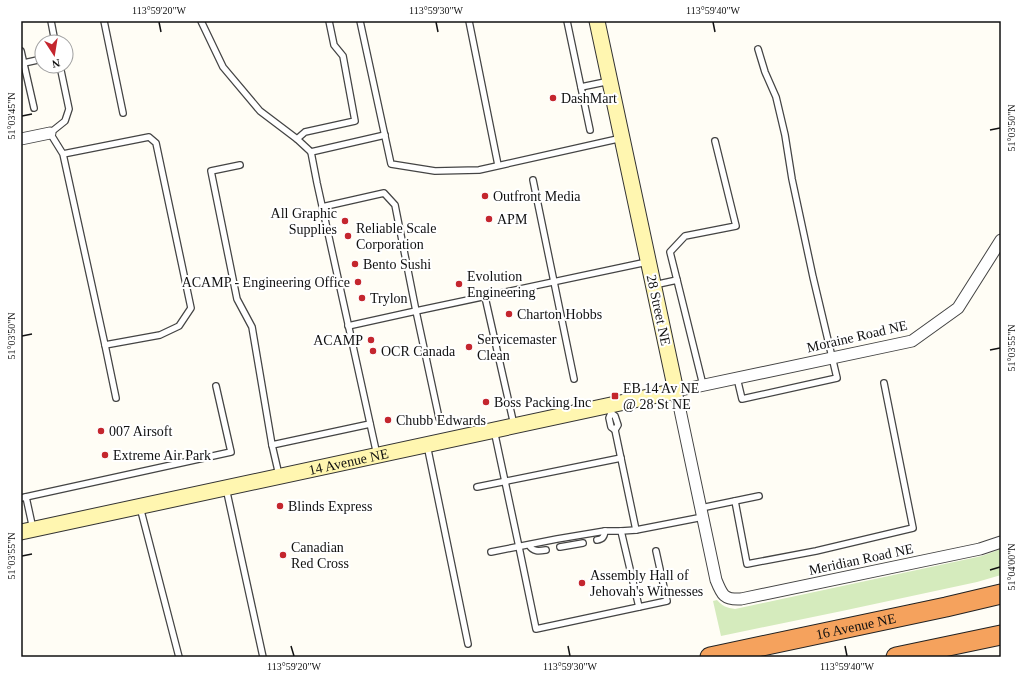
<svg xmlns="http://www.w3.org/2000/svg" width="1022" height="678" font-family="Georgia,serif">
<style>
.grass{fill:#d5ebbd}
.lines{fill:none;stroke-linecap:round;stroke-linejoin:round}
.lane-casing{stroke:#444;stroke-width:8}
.street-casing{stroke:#444;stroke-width:13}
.secondary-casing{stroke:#333;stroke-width:17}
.highway-casing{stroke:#222;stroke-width:21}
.lane{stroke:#fff;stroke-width:5.5}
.street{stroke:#fff;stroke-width:11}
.secondary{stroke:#fff6b0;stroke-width:15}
.highway{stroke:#f5a25d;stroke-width:19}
.ticks{fill:none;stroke:#111;stroke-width:1.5}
.poi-dot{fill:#c4262e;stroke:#fff;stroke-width:1.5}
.labels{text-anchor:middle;stroke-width:4;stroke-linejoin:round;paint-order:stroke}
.poi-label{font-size:14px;fill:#111;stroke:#fff;text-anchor:start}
.street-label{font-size:14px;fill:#111;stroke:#fff}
.neatline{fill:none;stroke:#111;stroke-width:1.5}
.ticks-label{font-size:10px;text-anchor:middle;fill:#111}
</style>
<rect width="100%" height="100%" fill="#fffdf5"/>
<!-- grass -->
<path class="grass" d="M1001,549V575L977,582L842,611L721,636L713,601L717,600C722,606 727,608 735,609L982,556Z"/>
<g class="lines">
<defs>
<g id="lane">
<path d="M51,21L55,42"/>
<path d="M104,21L123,113"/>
<path d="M201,21L223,67L260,111L297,139L311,152L385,135"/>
<path d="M360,21L391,164L435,171L479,170L622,138"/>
<path d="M469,21L498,165"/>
<path d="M567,21L590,130"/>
<path d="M21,51L34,108"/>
<path d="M24,63L42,59"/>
<path d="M60,66L69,109L65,121L50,133L63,154L105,345L160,335L179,326L191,308L156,143L149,137L63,154"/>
<path d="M581,87L610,81"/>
<path d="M297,139L305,132L355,121L343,56L334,45L329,21"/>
<path d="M311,152L317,183L377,455"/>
<path d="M240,165L211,171L237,299L252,327L272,445L370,424"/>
<path d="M533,180L574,379"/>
<path d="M322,207L384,193L395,205L416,311L647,262"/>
<path d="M677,280L670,252L685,236L736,226L715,141"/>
<path d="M654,285L677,280L703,385"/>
<path d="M485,297L514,425"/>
<path d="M348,326L416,311L439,418"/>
<path d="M105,345L116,398"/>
<path d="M737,378L742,399L837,378L813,277L792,179L785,135L776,97L765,72L758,49"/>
<path d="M609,405L611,413L615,416L618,425L615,430L636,530"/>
<path d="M611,413L609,418L611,427L615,430"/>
<path d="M494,430L519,547L536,629L667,601L656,551"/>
<path d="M272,445L279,475"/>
<path d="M427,445L468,644"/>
<path d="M477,487L621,458"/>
<path d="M226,488L263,657"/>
<path d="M26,497L33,529"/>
<path d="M21,498L231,452L216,386"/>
<path d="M735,501L747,564L816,551L913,528L884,383"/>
<path d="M140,507L179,657"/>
<path d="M701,508L759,496"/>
<path d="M621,531L639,607"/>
<path d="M597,540C603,539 604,537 605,531"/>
<path d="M529,545C533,552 539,551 546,550"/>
<path d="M560,547L583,543"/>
<path d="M491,552L557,539L605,531H621L636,530L703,517"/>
</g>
<g id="street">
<path d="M21,139L50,133"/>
<path d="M1001,240L958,308L912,341L676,391L716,580C722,595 724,600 741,599L980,549L1001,542"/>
</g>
<g id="secondary">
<path id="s1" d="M21,532L676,391L597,21"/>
</g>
<g id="highway">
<path id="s2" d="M710,657L946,607L1001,594"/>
<path d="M896,657L1001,635"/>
</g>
</defs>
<!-- lane casing -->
<use href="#lane" class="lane-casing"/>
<!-- street casing -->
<use href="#street" class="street-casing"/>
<!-- secondary casing -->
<use href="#secondary" class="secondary-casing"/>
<!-- highway casing -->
<use href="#highway" class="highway-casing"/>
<!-- lane -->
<use href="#lane" class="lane"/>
<!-- street -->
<use href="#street" class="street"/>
<!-- secondary -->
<use href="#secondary" class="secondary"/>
<!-- highway -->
<use href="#highway" class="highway"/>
</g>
<!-- ticks -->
<path class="ticks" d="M159,22L161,32M436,22L438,32M713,22L715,32M22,116L32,114M990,130L1000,128M22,336L32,334M990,350L1000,348M22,556L32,554M990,570L1000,567M291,646L294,656M568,646L570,656M845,646L847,656"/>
<!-- markers -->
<g class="poi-dot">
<circle cx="553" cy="98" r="4"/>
<circle cx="485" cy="196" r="4"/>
<circle cx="489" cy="219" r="4"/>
<circle cx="345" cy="221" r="4"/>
<circle cx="348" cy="236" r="4"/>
<circle cx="355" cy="264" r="4"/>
<circle cx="358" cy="282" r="4"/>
<circle cx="459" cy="284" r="4"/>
<circle cx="362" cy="298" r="4"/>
<circle cx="509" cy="314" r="4"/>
<circle cx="371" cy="340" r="4"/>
<circle cx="469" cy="347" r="4"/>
<circle cx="373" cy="351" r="4"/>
<rect x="611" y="392" width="8" height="8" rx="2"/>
<circle cx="486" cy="402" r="4"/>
<circle cx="388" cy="420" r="4"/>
<circle cx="101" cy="431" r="4"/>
<circle cx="105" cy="455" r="4"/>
<circle cx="280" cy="506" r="4"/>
<circle cx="283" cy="555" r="4"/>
<circle cx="582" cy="583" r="4"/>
</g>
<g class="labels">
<!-- poi labels -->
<g class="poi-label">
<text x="561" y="103">DashMart</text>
<text x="493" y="201">Outfront Media</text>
<text x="337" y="218" text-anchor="end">All Graphic<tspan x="337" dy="16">Supplies</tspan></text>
<text x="497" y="224">APM</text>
<text x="356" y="233">Reliable Scale<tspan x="356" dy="16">Corporation</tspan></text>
<text x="363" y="269">Bento Sushi</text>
<text x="467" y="281">Evolution<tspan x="467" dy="16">Engineering</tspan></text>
<text x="350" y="287" text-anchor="end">ACAMP - Engineering Office</text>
<text x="370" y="303">Trylon</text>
<text x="517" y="319">Charton Hobbs</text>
<text x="477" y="344">Servicemaster<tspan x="477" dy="16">Clean</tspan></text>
<text x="363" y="345" text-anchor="end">ACAMP</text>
<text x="381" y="356">OCR Canada</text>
<text x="623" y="393">EB 14 Av NE<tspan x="623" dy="16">@ 28 St NE</tspan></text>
<text x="494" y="407">Boss Packing Inc</text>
<text x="396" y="425">Chubb Edwards</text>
<text x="109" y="436">007 Airsoft</text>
<text x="113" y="460">Extreme Air Park</text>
<text x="288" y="511">Blinds Express</text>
<text x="291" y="552">Canadian<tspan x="291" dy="16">Red Cross</tspan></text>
<text x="590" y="580">Assembly Hall of<tspan x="590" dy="16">Jehovah's Witnesses</tspan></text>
</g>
<!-- street labels -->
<g class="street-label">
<text transform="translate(659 310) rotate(78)" y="5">28 Street NE</text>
<text transform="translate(857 336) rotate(-13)" y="5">Moraine Road NE</text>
<text dy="5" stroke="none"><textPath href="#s1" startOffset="335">14 Avenue NE</textPath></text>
<text transform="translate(861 559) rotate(-12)" y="5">Meridian Road NE</text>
<text dy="5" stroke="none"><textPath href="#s2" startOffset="149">16 Avenue NE</textPath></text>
</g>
</g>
<!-- border -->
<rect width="1022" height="678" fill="none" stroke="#ffffff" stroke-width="44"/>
<!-- north arrow -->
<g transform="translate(54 54) rotate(168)"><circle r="19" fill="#ffffff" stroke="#a0a0a0"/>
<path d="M0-3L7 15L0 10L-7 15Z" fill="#c4262e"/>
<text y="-6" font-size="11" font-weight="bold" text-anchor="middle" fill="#111111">N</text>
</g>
<rect x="22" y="22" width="978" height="634" class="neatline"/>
<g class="ticks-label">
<text x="159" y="14">113°59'20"W</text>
<text x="436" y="14">113°59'30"W</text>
<text x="713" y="14">113°59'40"W</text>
<text transform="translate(11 116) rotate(-90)" y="4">51°03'45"N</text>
<text transform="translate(1011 128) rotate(-90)" y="4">51°03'50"N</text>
<text transform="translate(11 336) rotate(-90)" y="4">51°03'50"N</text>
<text transform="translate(1011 348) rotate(-90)" y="4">51°03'55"N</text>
<text transform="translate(11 556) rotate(-90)" y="4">51°03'55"N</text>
<text transform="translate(1011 567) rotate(-90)" y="4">51°04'00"N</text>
<text x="294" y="670">113°59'20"W</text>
<text x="570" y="670">113°59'30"W</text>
<text x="847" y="670">113°59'40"W</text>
</g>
</svg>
